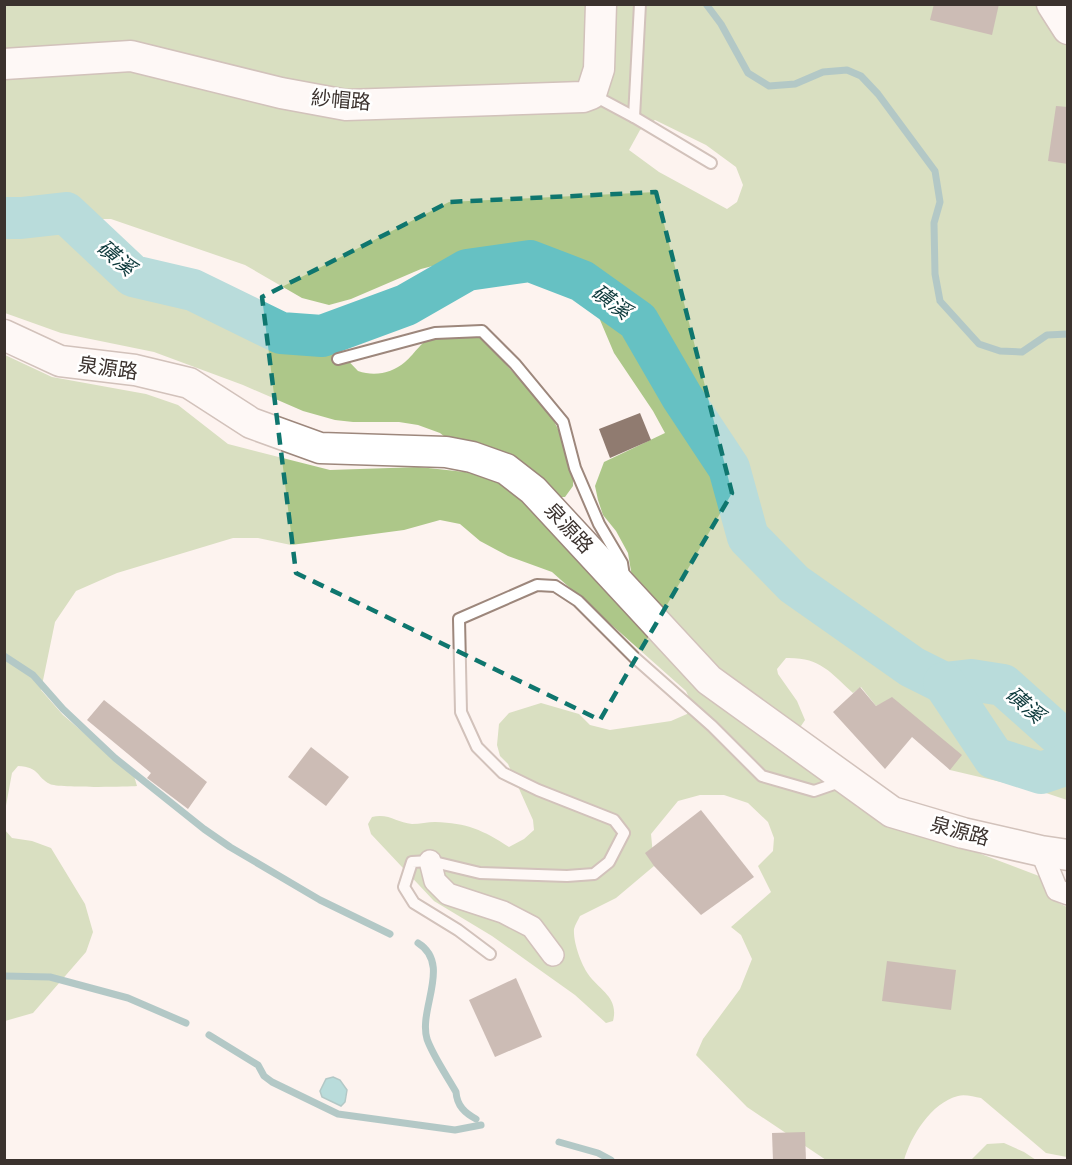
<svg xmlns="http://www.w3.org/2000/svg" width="1072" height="1165" font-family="Rubik,'Noto Sans TC',sans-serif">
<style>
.forest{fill:#adc789;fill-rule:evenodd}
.water{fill:#66c1c3;stroke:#599696;stroke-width:1.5}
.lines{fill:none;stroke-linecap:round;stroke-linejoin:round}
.stream{stroke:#599696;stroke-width:7}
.river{stroke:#66c1c3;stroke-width:42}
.building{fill:#907b70}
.lane-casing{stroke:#9d877c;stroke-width:14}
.street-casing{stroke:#9d877c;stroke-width:24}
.secondary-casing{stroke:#9d877c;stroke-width:33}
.lane{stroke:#fff;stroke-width:10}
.street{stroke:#fff;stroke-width:21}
.secondary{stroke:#fff;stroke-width:30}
.marked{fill:none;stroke:#0f766e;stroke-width:4.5;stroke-dasharray:12 8;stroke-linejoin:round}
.labels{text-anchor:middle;stroke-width:5;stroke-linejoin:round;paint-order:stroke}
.street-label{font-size:20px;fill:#3b322e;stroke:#fff}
.water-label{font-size:21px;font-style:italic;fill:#0e3a3c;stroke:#fff}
</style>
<rect width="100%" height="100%" fill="#fdf3ef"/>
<!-- forest -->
<g class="forest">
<path d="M5,5H1067V800L1043,792L950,770L893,698L876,706L861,687L853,693C830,672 820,657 786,658L777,669L778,674L797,701L805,720L801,726L792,727L727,679L632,577L628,553L616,531L603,515L598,500L595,486L604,462L665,433L653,411L614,353L592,301L516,249L483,253L421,269L351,299L329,305L302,298L245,265L111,219H101L98,223C101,233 110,240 118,248C167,297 239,304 304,319L316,327L358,371C375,377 392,373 405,362C416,353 421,340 436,336C446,334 473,334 482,339C492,344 497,353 504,362C521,383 544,400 556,425C565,441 568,460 573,477V486L565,497H560L458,447L440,433L418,425L399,422H353L335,420L303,411L243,385L154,352L61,333L5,313ZM655,120L706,145L736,167L743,185L737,202L727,209L659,172L629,150L640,130Z"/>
<path d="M5,355L52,377L146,394L178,405L228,444L330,470L419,467L465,472L500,481L533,500L857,807L1039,876L1052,900L1067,907V1157L1046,1153L981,1098C974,1097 965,1094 958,1096C931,1103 911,1136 904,1160H826L747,1107L696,1055L703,1039L740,989L752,959L741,935L731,927L771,892L758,866L773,851L774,838L768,822L748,803L724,795H700L678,801L651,834L654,866L616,898L580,916C578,920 575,925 574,929C573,942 581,964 588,974C600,991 619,997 613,1021L606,1023L575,995L530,963L492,936L434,901L371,834L368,824L372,817C389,813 397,823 412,824C420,824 428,822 435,822C467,823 483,830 509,847L524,839L534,830L533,820L508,764L500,756L497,745L499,724L509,713L541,703L579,714L590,725L610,730L671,721L687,714L691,702L686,691L552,572L508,556L480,541L460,524L440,520L404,530L291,545L258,538H233L117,573L76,591L55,622L41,690L63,715L134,776L137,786C126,787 57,788 50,784C36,777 40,767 18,766L12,773L5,811Z"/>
<path d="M4,829L12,838L32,841L51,848L85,904L93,932L86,952L33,1013L5,1021Z"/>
<path d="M1004,1143L1024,1152L1036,1160H971L987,1144Z"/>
</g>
<!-- water -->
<path class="water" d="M333,1077L340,1080L347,1090L345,1102L341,1106L322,1097L320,1091L326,1079Z"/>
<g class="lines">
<!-- stream -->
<g class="stream">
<path d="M706,4L721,24L748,73L769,86L795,84L823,72L847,70L861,76L878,94L935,171L940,202L934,223L935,274L940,301L979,344L1000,351L1022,352L1047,335L1068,334"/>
<path d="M4,656L33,675L63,709L115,758L204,829L230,847L320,900L390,934"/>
<path d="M418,943C452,964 418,1009 427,1039C433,1056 447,1076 456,1092C457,1106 465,1113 476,1119"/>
<path d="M4,976L50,977L128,998L186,1023"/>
<path d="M209,1035L258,1065L264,1076L272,1082L338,1114L455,1130L481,1125"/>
<path d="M559,1142L598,1153L611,1160"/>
</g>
<!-- river -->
<g class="river">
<path d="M4,218H21L66,213L133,276L193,290L281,333L322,336L406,305L467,270L530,261L582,281L638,321L682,397L729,468L748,537L794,584L912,667L944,683L971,680L1003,685L1068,743"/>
<path d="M944,683L994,758L1041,773L1068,764"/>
</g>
</g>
<!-- building -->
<g class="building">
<path d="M934,4H999L992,35L930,20Z"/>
<path d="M1056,106L1068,107V164L1048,161Z"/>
<path d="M640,413L651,440L610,458L599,429Z"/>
<path d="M860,687L876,706L892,697L962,755L950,770L912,737L885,769L833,712Z"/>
<path d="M104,700L207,782L188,809L147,778L151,773L87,720Z"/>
<path d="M311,747L349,777L326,806L288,777Z"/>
<path d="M701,810L754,877L701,915L654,866L645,853Z"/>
<path d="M887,961L956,970L951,1010L882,1001Z"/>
<path d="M516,978L542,1037L495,1057L469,1000Z"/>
<path d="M805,1132L806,1161H773L772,1133Z"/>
</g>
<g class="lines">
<defs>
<g id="lane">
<path d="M591,94L634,117L711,163"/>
<path d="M634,117L640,4"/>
<path d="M338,359L435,333L482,331L515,364L563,422L575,468L599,524L622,563L624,576"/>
<path d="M490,954L458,930L414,903L404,887L412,862L430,861L480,873L567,876L594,874L609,862L624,833L614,820L538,790L503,773L477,747L461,712L459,619L537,585L555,586L578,601L634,657L712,726L762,776L814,791L843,781"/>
</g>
<g id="street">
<path d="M1041,851L1057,890L1068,894"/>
<path d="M430,861L435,881L448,894L503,912L532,927L553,955"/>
</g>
<g id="secondary">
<path d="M1052,4L1068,29"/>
<path d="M4,64L131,56L281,93L346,105L583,97L591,94L599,69L601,4"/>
<path d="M4,335L60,361L135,370L189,383L251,423L320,448L446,452L472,457L506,469L533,490L709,680L892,812L963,833L1041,851L1068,855"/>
</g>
</defs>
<!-- lane casing -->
<use href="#lane" class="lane-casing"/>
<!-- street casing -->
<use href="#street" class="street-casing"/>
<!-- secondary casing -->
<use href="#secondary" class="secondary-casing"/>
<!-- lane -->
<use href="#lane" class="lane"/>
<!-- street -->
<use href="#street" class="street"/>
<!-- secondary -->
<use href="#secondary" class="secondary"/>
</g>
<!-- marked area -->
<path d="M0 0H1072V1165H0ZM656,192L732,493L600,720L296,573L262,297L449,202Z" fill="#fdf3ef" fill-opacity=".55" fill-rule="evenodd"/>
<path class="marked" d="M656,192L732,493L600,720L296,573L262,297L449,202Z"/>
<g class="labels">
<!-- street labels -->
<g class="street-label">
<text transform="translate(341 100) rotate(5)" y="7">紗帽路</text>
<text transform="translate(108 368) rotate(8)" y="7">泉源路</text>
<text transform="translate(569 528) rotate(47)" y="7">泉源路</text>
<text transform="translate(960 831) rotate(15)" y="7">泉源路</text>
</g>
<!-- water labels -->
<g class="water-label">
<text transform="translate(116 258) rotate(40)" y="7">磺溪</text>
<text transform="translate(611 302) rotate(36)" y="7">磺溪</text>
<text transform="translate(1025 705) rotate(41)" y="7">磺溪</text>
</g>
</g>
<!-- border -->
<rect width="1072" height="1165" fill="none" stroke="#3b322e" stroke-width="12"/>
</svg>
